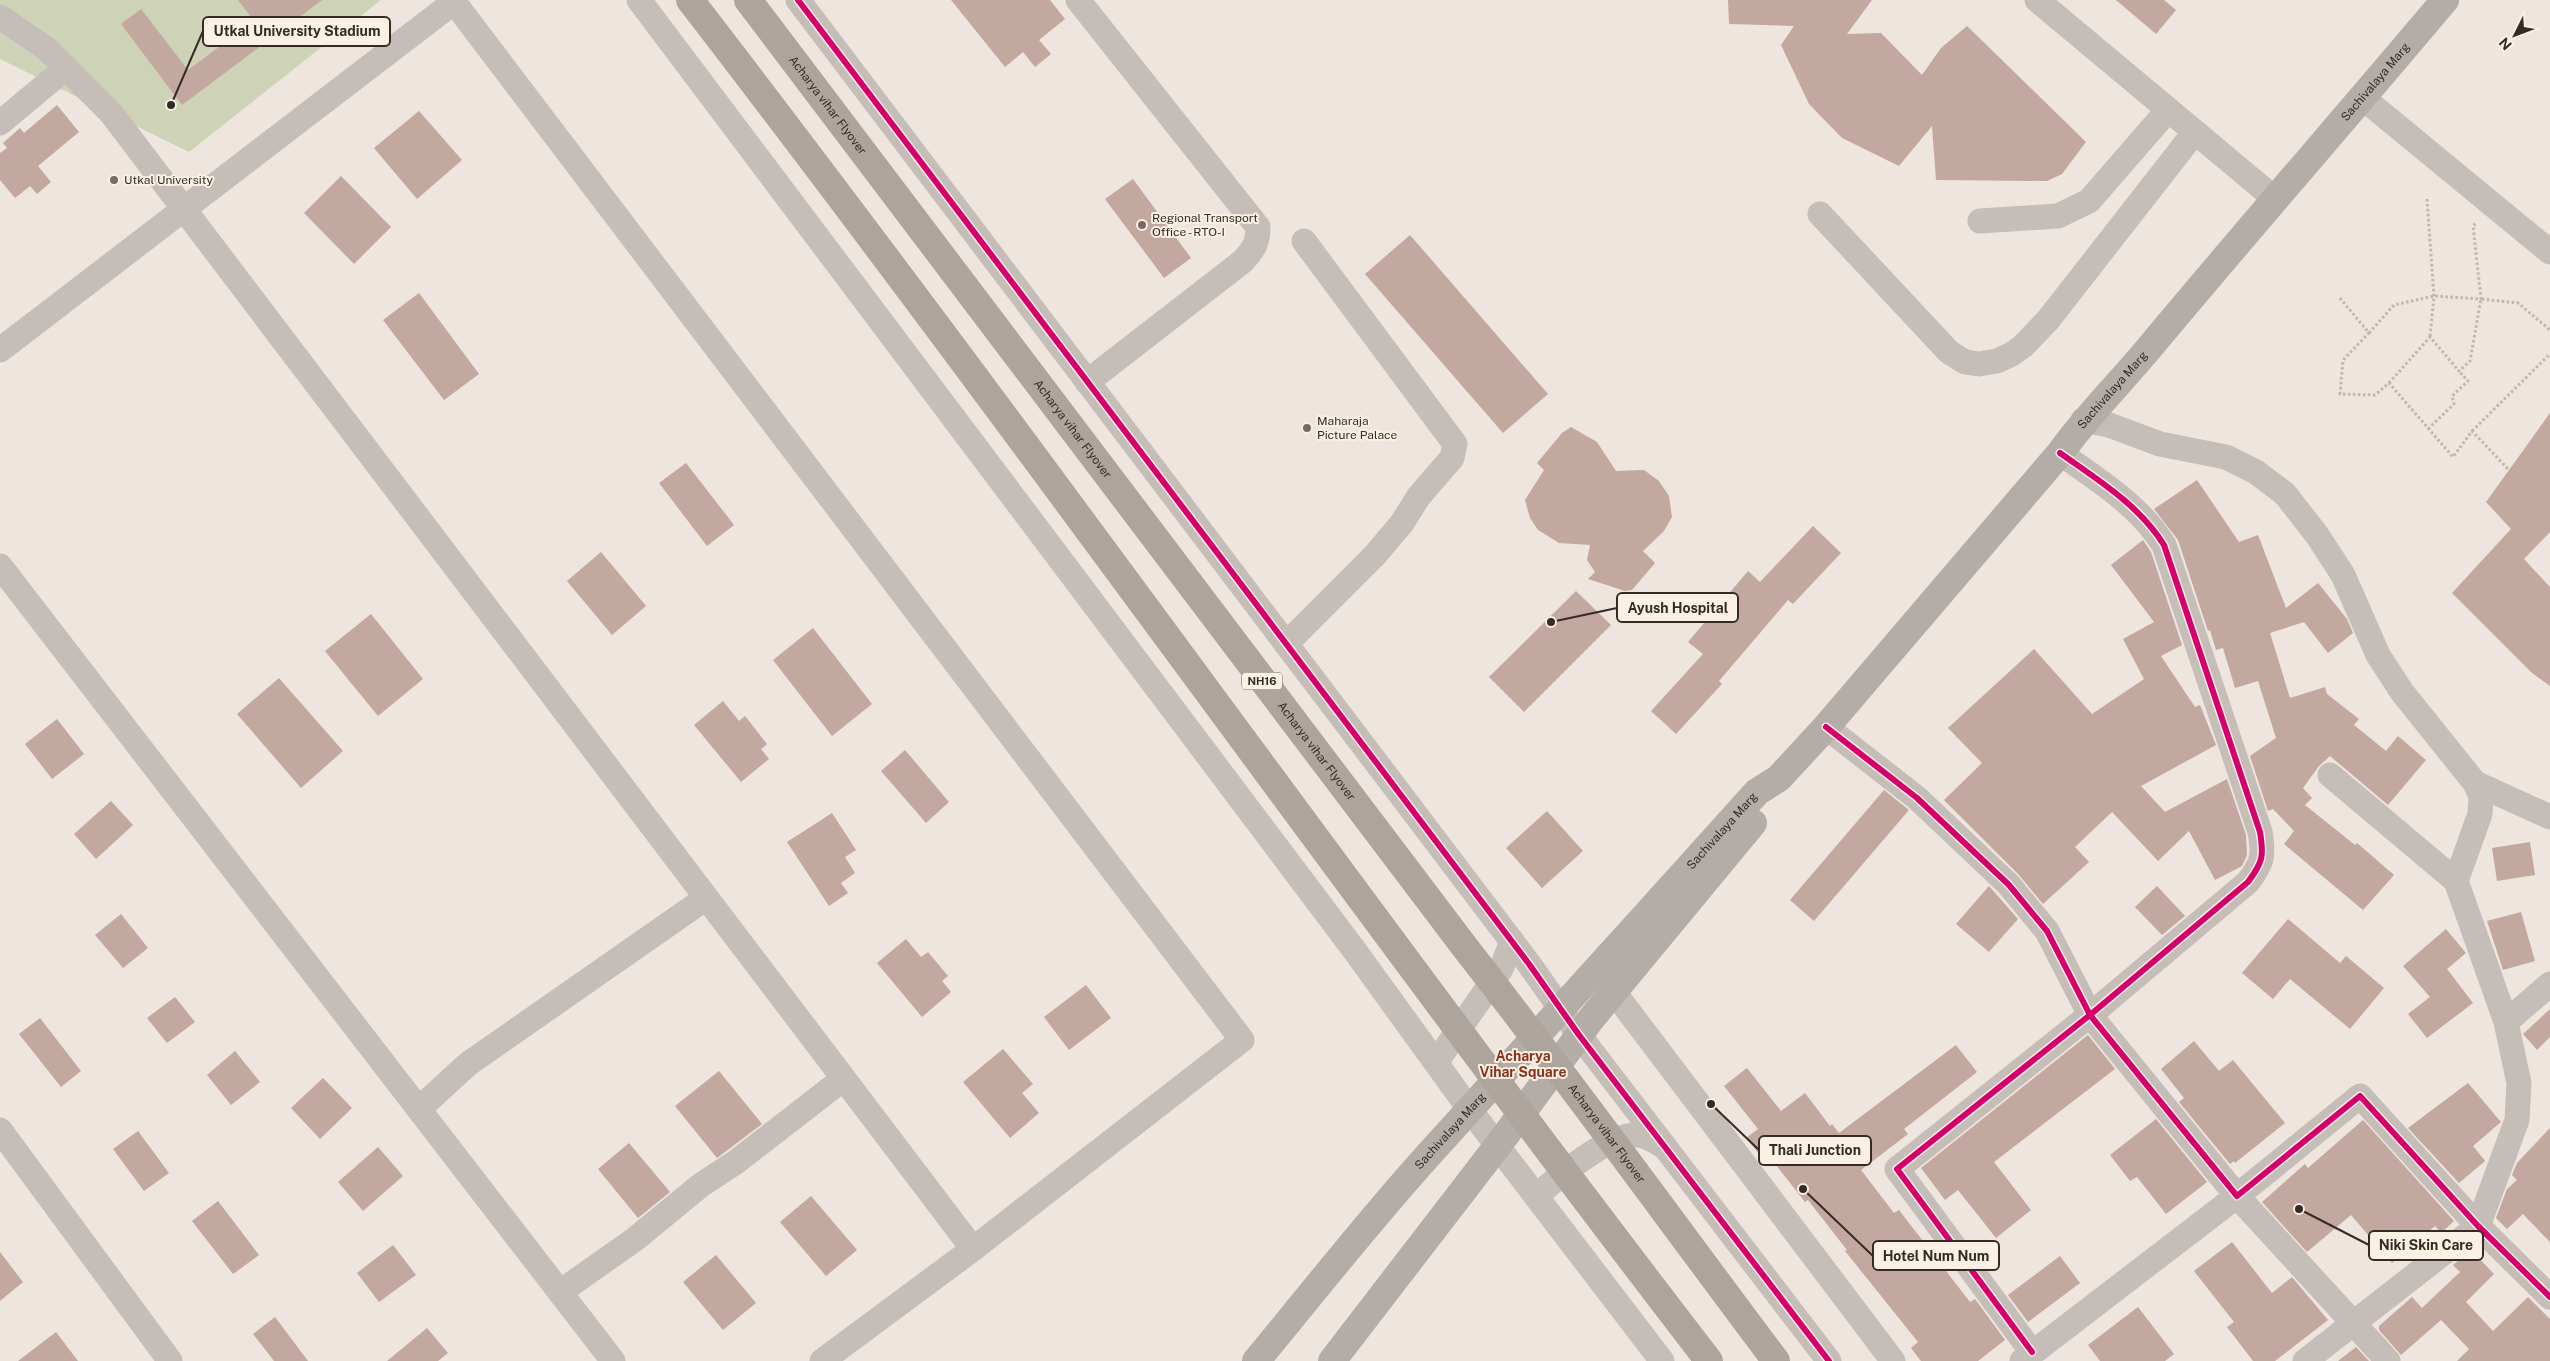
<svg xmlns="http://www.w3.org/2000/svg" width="2550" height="1361" font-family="'Public Sans',sans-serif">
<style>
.green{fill:#ced2b7}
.building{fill:#c2a89e}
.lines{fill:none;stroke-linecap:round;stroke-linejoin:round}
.path{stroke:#beb6af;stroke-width:3;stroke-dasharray:2.5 2.5;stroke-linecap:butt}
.minor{stroke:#c5bdb7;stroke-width:25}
.major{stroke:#b4aca6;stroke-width:28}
.highway-bridge{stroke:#aca49d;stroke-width:28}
.cycleway-casing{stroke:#faf0e4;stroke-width:9}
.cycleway{stroke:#d6006c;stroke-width:6}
.poi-dot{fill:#766b66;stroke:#faf0e4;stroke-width:2}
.labels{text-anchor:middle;stroke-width:4;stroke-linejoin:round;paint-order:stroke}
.shield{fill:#faf0e4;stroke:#71655f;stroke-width:1}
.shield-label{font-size:11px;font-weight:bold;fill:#362a26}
.street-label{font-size:12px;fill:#362a26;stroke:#faf0e4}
.poi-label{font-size:12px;fill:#362a26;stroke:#faf0e4;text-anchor:start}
.neighbourhood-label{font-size:14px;font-weight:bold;fill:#8a321a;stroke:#faf0e4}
.leader{fill:none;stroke:#362a26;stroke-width:2}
.callout-dot{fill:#362a26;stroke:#faf0e4;stroke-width:2}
.callout{fill:#faf0e4;stroke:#362a26;stroke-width:2}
.callout-label{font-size:14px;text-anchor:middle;font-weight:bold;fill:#362a26}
</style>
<rect width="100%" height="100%" fill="#ede5de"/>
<!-- green -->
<path class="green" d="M0,0H381L189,152L0,59Z"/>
<!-- building -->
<g class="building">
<path d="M238,0H322L182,105L121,24L141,9L188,70L254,21Z"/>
<path d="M951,0H1050L1065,19L1039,40L1051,54L1035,67L1023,52L1005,67Z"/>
<path d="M1728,0H1872L1847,34L1881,33L1922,75L1941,48L1967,26L2086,142L2062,174L2047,181L1936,180L1932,126L1899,166L1842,138L1809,104L1781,45L1794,26L1729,24Z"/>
<path d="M2116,0H2164L2176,10L2156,34Z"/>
<path d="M57,105L79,132L38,166L51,182L37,194L30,186L15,198L0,180V153L7,148L3,143L20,128L24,133Z"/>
<path d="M419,111L462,160L417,199L374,148Z"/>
<path d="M341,176L391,227L354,264L304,213Z"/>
<path d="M1133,179L1191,258L1164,278L1105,199Z"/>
<path d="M1410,235L1548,394L1503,433L1365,274Z"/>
<path d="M419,293L479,374L444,400L383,320Z"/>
<path d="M2550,413V532L2524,559L2550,587V686L2532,673L2452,593L2511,529L2486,502Z"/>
<path d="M1571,427L1597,442L1616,471L1644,470L1659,481L1669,496L1672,517L1664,531L1643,551L1655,563L1632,590L1625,591L1588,579L1595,572L1587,560L1590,545L1559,543L1538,530L1530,518L1525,500L1544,470L1537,463L1562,433Z"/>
<path d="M686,463L734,525L707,546L659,483Z"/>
<path d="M2197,480L2239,542L2258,535L2286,608L2318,583L2347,619L2353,633L2328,653L2304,622L2270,633L2290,698L2325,687L2327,694L2359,719L2354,725L2386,751L2398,736L2426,760L2388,805L2330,756L2319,766L2303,788L2312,798L2305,805L2355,845L2357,843L2394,875L2363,910L2284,844L2294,831L2273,809L2268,811L2250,756L2276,738L2258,681L2235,688L2223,648L2216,650L2210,630L2208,631L2178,540L2154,509Z"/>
<path d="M1813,526L1841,553L1793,604L1788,600L1719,681L1722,684L1676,734L1651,711L1703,654L1688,642L1748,571L1760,582Z"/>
<path d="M2143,540L2151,552L2182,645L2161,656L2195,707L2200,705L2216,745L2141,786L2165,812L2227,779L2246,835L2247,855L2242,866L2215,880L2189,831L2158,861L2112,812L2075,847L2089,862L2043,904L2019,875L1944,800L1982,763L1948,728L2034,649L2092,714L2144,679L2123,639L2154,622L2111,565Z"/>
<path d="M601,552L646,606L612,635L567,581Z"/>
<path d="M1576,591L1611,625L1524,712L1489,677Z"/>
<path d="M371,614L423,679L378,716L325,651Z"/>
<path d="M813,628L872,704L832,736L773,660Z"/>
<path d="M279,678L343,751L301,788L237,714Z"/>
<path d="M723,701L739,721L745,716L767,744L761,749L769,759L741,782L694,725Z"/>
<path d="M57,719L84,754L52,779L25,744Z"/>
<path d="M905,750L949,802L926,823L881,771Z"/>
<path d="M1884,790L1909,810L1814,921L1790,900Z"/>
<path d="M111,801L133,825L96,859L74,834Z"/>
<path d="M1547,811L1583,851L1542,888L1506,848Z"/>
<path d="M832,813L856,850L845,857L855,873L841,883L848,893L829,906L787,842Z"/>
<path d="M2530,842L2535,875L2497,881L2492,848Z"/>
<path d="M1989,886L2018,919L1989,952L1956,924Z"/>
<path d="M2157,886L2185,916L2162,935L2135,907Z"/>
<path d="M2521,912L2535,961L2503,970L2487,921Z"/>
<path d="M121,914L148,948L123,968L95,935Z"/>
<path d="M2288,919L2340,963L2346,956L2384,988L2350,1029L2290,979L2273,999L2242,973Z"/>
<path d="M2446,929L2466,953L2447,969L2473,1003L2427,1038L2408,1014L2430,997L2403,966Z"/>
<path d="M906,939L921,957L928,952L948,976L942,981L951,992L922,1017L877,963Z"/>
<path d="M1086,985L1111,1018L1069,1050L1044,1017Z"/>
<path d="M175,997L195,1022L167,1043L147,1018Z"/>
<path d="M2550,1009V1037L2537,1050L2523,1034Z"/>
<path d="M40,1018L81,1071L61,1087L19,1034Z"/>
<path d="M2088,1035L2115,1069L1994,1162L2031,1210L1996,1238L1958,1190L1945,1200L1921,1168Z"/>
<path d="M2194,1041L2219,1071L2233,1060L2285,1123L2235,1163L2234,1161L2230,1164L2179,1102L2184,1098L2161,1069Z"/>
<path d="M1956,1045L1977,1072L1904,1129L1908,1134L1861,1170L1894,1213L1899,1210L1970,1302L1975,1299L2005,1340L1978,1361H1921L1911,1348L1918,1342L1845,1251L1847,1250L1808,1200L1805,1202L1769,1156L1764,1160L1746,1138L1758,1129L1724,1086L1747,1068L1781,1111L1805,1093L1830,1126L1832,1124L1839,1133Z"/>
<path d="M1003,1049L1033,1084L1022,1093L1039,1113L1010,1138L963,1082Z"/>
<path d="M235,1051L260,1082L231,1105L207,1075Z"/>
<path d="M719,1071L762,1124L717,1158L675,1106Z"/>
<path d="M323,1078L352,1108L320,1139L291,1108Z"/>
<path d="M2468,1083L2501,1122L2473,1146L2485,1161L2459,1183L2408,1128Z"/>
<path d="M2156,1119L2207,1182L2166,1214L2137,1177L2130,1181L2110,1155Z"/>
<path d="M2363,1120L2454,1221L2441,1233L2435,1226L2392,1263L2351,1215L2307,1252L2262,1202L2305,1164L2308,1168Z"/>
<path d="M2550,1128V1242L2523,1214L2507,1229L2496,1218L2507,1189L2517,1180L2512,1175L2517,1163Z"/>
<path d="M138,1131L169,1173L144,1191L113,1149Z"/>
<path d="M629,1143L670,1192L638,1218L598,1169Z"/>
<path d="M378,1147L403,1176L363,1211L338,1182Z"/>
<path d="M811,1196L857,1250L826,1276L780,1222Z"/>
<path d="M218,1201L259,1255L233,1274L192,1221Z"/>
<path d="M2232,1242L2272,1293L2292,1277L2328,1320L2275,1361H2253L2227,1327L2234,1322L2194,1271Z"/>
<path d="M393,1245L416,1275L379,1302L357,1273Z"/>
<path d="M2471,1250L2494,1274L2466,1302L2493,1331L2528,1297L2550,1319V1361H2457L2469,1349L2441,1320L2401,1355L2379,1330V1326L2412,1297L2422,1308L2460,1272L2453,1265Z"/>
<path d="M0,1252L23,1282L0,1301Z"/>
<path d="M716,1255L756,1303L723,1330L683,1282Z"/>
<path d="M2060,1256L2080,1283L2028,1322L2008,1295Z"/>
<path d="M2138,1307L2174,1354L2165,1361H2100L2088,1345Z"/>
<path d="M275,1317L308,1361H274L253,1334Z"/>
<path d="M427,1328L448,1353L438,1361H387Z"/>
<path d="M56,1332L78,1361H18Z"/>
<path d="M2356,1347L2369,1361H2338Z"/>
</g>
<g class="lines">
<!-- path -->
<g class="path">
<path d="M2427,199L2434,296L2430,337"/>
<path d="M2340,298L2369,333L2343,360L2340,394L2375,395L2389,383L2453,457L2472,431L2509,470"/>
<path d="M2369,333L2394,305L2434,296L2481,299L2473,226L2476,223"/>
<path d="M2389,383L2430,337L2459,371L2470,361L2481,299L2518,303L2550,330"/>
<path d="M2428,429L2454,404L2452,396L2468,381L2459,371"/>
<path d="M2472,431L2550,354"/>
</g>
<!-- minor -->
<g class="minor">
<path d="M639,0L1355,951L1470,1110L1662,1361"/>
<path d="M798,0L1529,964L1579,1035L1829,1361"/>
<path d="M1078,0L1258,227C1258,242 1254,249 1243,261L1087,382"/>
<path d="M2037,0L2274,198"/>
<path d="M0,17L47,49L111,113L973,1249"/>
<path d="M2363,98L2550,252"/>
<path d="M0,123L66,68"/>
<path d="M1820,214L1949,352L1965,362L1979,364L1997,361L2012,354L2023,346L2048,320L2194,133"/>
<path d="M1980,221L2058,216L2089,201L2168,110"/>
<path d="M0,350L454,2L1242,1040L973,1249L822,1361"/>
<path d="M2083,420L2109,425L2160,444L2226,457L2256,472L2285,494L2317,535L2343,575L2378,655L2402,692L2475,783L2481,796L2480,814L2456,881"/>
<path d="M0,566L613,1361"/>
<path d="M1286,644L1375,555L1402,523L1419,496L1452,458L1455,444L1304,241"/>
<path d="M1826,727L1917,798L2009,885L2047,931L2090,1015L2248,882C2263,862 2264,856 2260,832L2164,545C2139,505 2098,480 2060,453"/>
<path d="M2475,783L2550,817"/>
<path d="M1614,992L1893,1361"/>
<path d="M2506,1022L2550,984"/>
<path d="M1437,1061L1501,969L1512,941"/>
<path d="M419,1109L468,1064L706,898"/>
<path d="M0,1130L170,1361"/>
<path d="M1537,1196C1557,1177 1609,1134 1637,1135C1647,1135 1657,1143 1665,1147"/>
<path d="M560,1292L634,1240L701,1185L736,1162L843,1079"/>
<path d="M2032,1352L1897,1169L2090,1015L2237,1196L2360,1096L2478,1226L2550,1297"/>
<path d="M2022,1361L2237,1196L2388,1361"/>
<path d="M2305,1361L2478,1226L2517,1120L2519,1083L2506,1022L2456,881L2330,775"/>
</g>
<!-- major -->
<g class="major">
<path id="s1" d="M1256,1361C1314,1291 1371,1218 1432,1151C1541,1031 1649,912 1757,792L1779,778L1826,727L2060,453C2089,413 2124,379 2155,341C2251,226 2349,114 2445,0"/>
<path d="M1332,1361L1499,1144L1591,1019L1753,823"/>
</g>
<!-- highway-bridge -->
<g class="highway-bridge">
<path d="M690,0C1036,449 1363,912 1709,1361"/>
<path id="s2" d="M748,0L1467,950C1573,1085 1673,1224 1776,1361"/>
</g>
<defs>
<g id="cycleway">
<path d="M798,0L1529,964L1579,1035L1829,1361"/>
<path d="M1826,727L1917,798L2009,885L2047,931L2090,1015L2248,882C2263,862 2264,856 2260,832L2164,545C2139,505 2098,480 2060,453"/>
<path d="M2032,1352L1897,1169L2090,1015L2237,1196L2360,1096L2478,1226L2550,1297"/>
</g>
</defs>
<!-- cycleway casing -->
<use href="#cycleway" class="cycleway-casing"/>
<!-- cycleway -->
<use href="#cycleway" class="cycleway"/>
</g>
<!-- markers -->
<g class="poi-dot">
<circle cx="114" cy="180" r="5"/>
<circle cx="1142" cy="225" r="5"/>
<circle cx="1307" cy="428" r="5"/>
</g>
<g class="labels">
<!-- shield labels -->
<rect class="shield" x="1242" y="672.5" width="40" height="17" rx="4"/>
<g class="shield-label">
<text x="1262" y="685">NH16</text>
</g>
<!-- street labels -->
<g class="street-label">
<text dy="4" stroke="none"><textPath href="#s1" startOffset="1701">Sachivalaya Marg</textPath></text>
<text dy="4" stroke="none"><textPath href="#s2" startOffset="132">Acharya vihar Flyover</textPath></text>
<text dy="4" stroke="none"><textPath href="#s1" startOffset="1296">Sachivalaya Marg</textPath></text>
<text dy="4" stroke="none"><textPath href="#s2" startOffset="538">Acharya vihar Flyover</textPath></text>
<text dy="4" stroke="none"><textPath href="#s2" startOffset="942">Acharya vihar Flyover</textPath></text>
<text dy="4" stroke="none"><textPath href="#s1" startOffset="706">Sachivalaya Marg</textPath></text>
<text dy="4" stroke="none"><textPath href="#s1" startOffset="301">Sachivalaya Marg</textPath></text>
<text dy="4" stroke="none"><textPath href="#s2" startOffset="1422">Acharya vihar Flyover</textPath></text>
</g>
<!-- poi labels -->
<g class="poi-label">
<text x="124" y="184">Utkal University</text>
<text x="1152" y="222">Regional Transport<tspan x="1152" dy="14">Office - RTO-I</tspan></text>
<text x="1317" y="425">Maharaja<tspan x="1317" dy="14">Picture Palace</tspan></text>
</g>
<!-- neighbourhood labels -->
<g class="neighbourhood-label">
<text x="1523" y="1061">Acharya<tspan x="1523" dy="16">Vihar Square</tspan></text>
</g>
</g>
<!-- callouts -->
<path class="leader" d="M171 105L203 31M1551 622L1617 608M1711 1104L1759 1150M2299 1209L2369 1245M1803 1189L1873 1256"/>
<g class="callout-dot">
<circle cx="171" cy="105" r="5"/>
<circle cx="1551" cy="622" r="5"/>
<circle cx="1711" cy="1104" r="5"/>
<circle cx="2299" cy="1209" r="5"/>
<circle cx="1803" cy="1189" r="5"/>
</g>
<g class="callout">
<rect x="203" y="17" width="187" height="29" rx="5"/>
<rect x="1617" y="593" width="121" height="29" rx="5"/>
<rect x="1759" y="1136" width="112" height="29" rx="5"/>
<rect x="2369" y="1231" width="114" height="29" rx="5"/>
<rect x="1873" y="1241" width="126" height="29" rx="5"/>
</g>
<g class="callout-label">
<text x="297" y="36">Utkal University Stadium</text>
<text x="1678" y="613">Ayush Hospital</text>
<text x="1815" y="1155">Thali Junction</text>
<text x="2426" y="1250">Niki Skin Care</text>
<text x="1936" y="1261">Hotel Num Num</text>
</g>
<!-- north arrow -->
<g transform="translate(2515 35) rotate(228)" stroke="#faf0e4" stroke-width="4" paint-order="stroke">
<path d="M0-4L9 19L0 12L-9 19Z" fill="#362a26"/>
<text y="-8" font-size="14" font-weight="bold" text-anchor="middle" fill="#362a26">N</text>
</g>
</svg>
